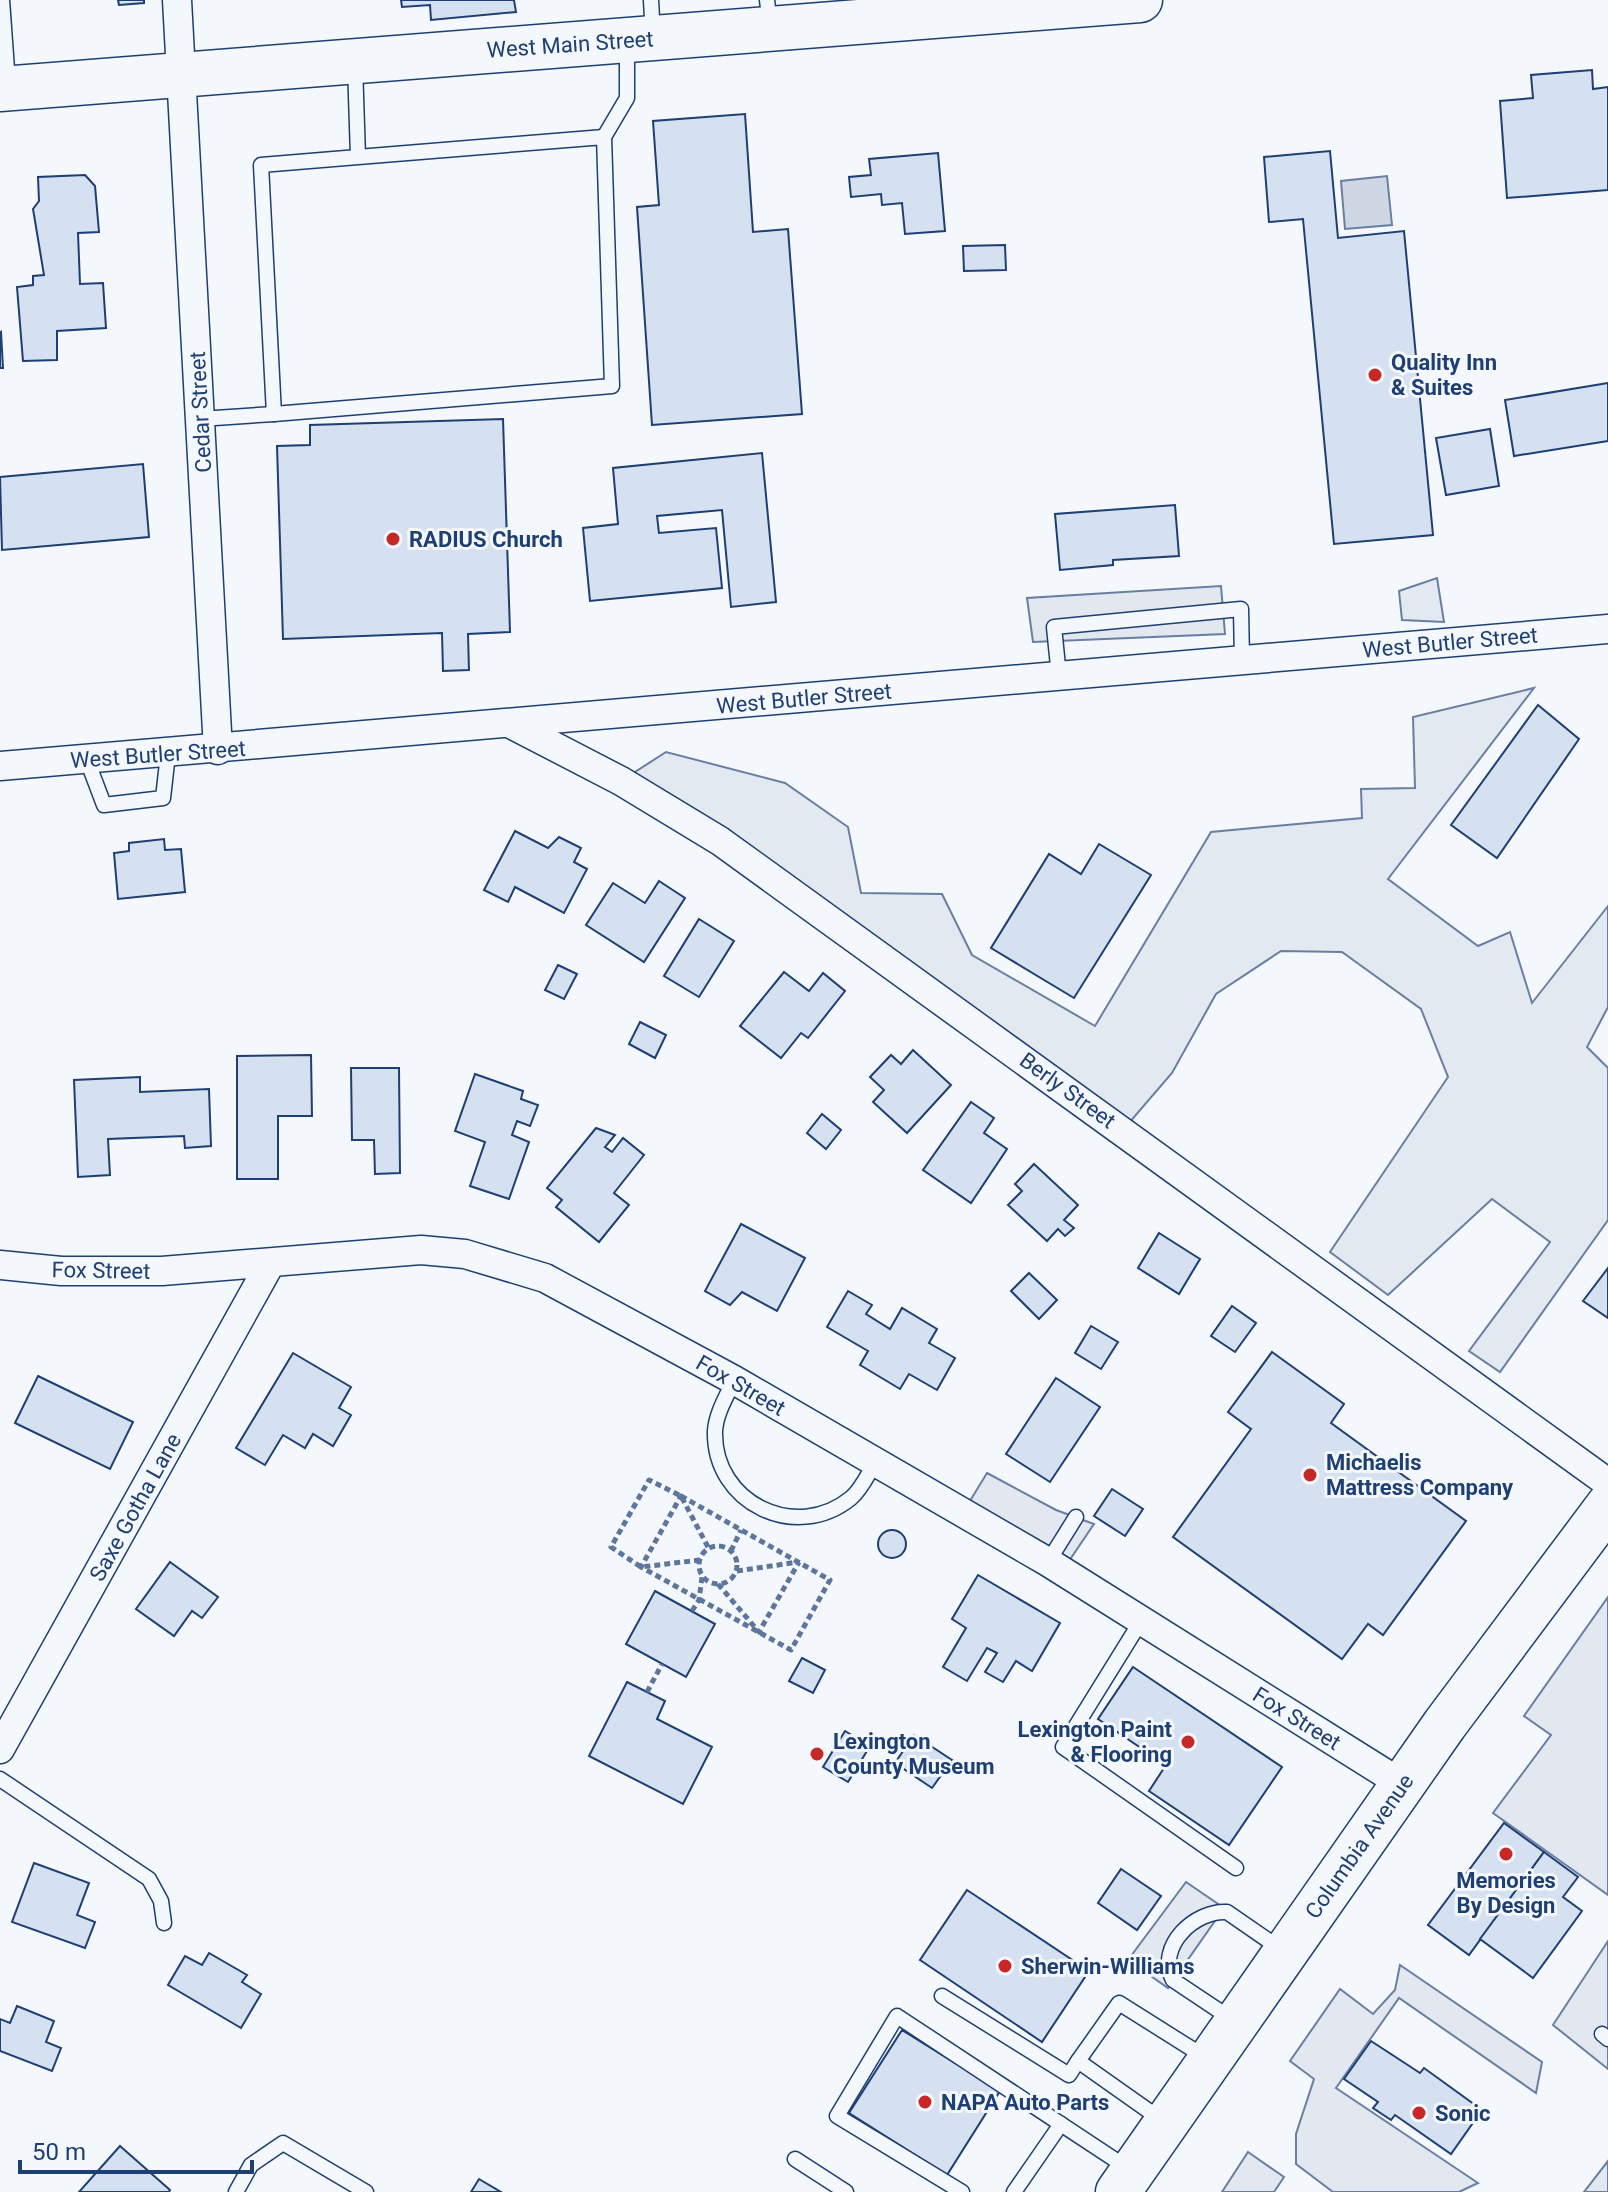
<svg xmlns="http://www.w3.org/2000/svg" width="1608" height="2192" font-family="Roboto,sans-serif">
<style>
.green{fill:#e3e9f0;stroke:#687fa3;stroke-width:2}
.parking{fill:#e3e8f0;stroke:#687fa3;stroke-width:2}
.water{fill:#cfd7e4;stroke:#687fa3;stroke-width:2}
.building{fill:#d5e0f0;stroke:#1d3f73;stroke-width:2}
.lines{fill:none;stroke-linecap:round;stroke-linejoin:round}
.service-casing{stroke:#1d3f73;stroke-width:17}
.minor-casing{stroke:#1d3f73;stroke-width:31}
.primary-casing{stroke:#1d3f73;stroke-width:47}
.path{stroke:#5e769c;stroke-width:5;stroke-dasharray:6 4;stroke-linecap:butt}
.service{stroke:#f4f7fb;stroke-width:14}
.minor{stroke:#f4f7fb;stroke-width:28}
.primary{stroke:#f4f7fb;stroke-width:44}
.poi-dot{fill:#c62828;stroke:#f4f7fb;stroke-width:3}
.labels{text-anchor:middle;stroke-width:6;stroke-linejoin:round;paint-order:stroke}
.street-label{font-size:22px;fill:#1d3f73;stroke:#f4f7fb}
.poi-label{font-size:22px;font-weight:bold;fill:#1d3f73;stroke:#f4f7fb;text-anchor:start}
</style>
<rect width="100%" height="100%" fill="#f4f7fb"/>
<!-- green -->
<g class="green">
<path d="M1437,578L1444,622L1402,620L1399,591Z"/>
<path d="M1534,688L1388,879L1478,946L1510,932L1532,1003L1608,906V1007L1587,1047L1608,1068V1220L1500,1372L1469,1351L1550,1242L1492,1199L1388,1295L1330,1252L1448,1077L1421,1009L1342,952L1281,951L1216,994L1172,1073L1123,1130L621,781L666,752L785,783L848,827L861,893L942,894L972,955L1095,1026L1211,832L1362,818L1361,789L1415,788L1413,717Z"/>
</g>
<!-- parking -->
<g class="parking">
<path d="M1221,586L1225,634L1033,642L1027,598Z"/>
<path d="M987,1473L1056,1510L1094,1524L1069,1561L965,1509Z"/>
<path d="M1608,1597V1895L1493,1813L1551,1735L1524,1716Z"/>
<path d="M1186,1882L1224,1908L1168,1988L1128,1960Z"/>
<path d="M1608,1941V2069L1553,2025Z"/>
<path d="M1400,1965L1542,2062L1536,2093L1399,1998L1336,2088L1478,2183L1459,2192H1333L1296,2164V2134L1314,2079L1290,2061L1340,1989L1373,2014L1395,1990Z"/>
<path d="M1248,2152L1284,2177L1274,2192H1222Z"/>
<path d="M1608,2161V2192H1584Z"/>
</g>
<!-- water -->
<path class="water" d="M1387,176L1392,225L1345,229L1341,181Z"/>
<!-- building -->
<g class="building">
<path d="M118,0H144V3L119,5Z"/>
<path d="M401,0H514L516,12L431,20L430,5L402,7Z"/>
<path d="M1592,70L1593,89L1608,87V190L1507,198L1500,101L1533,98L1531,75Z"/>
<path d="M745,114L753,232L788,229L802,414L652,425L637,207L659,205L653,121Z"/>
<path d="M1330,151L1338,238L1404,231L1433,535L1334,544L1303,219L1269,222L1264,157Z"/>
<path d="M938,153L945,231L905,234L902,203L882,205L881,194L851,197L849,177L871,175L869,159Z"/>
<path d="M85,175L95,186L99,232L78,233L80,284L103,283L106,328L57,331V360L23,361L17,287L33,285V276L44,275L33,209L39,201L38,177Z"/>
<path d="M1005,245L1006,270L964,271L963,246Z"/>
<path d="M1,332L3,368H0V333Z"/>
<path d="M1608,383V441L1514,456L1505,400Z"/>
<path d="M503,419L510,632L468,634L469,670L443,671L442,633L283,639L277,446L310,445V425Z"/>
<path d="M1490,429L1499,486L1446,495L1436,438Z"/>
<path d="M762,453L776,602L731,607L722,510L657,516L659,533L716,528L722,588L590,601L583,528L618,524L613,468Z"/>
<path d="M143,464L149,537L2,550L0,477Z"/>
<path d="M1175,505L1179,556L1113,560V565L1060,570L1055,514Z"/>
<path d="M1538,705L1579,739L1497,858L1451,825Z"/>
<path d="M515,831L548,848L559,837L581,848L574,862L587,869L564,913L515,887L508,902L484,890Z"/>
<path d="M164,839L165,850L181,849L185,892L118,899L114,853L129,851V843Z"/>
<path d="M1099,844L1151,875L1074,998L991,948L1049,854L1081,874Z"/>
<path d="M659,881L685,898L644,962L586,925L613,883L645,903Z"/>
<path d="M699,919L734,941L699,997L664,976Z"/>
<path d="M558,965L577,974L564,999L545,990Z"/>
<path d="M784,972L809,991L823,973L845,991L808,1038L801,1033L781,1058L740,1026Z"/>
<path d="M640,1022L666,1035L655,1058L629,1044Z"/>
<path d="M913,1050L951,1085L907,1133L873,1102L884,1090L870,1077L891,1055L901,1064Z"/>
<path d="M311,1055L312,1116H278V1179H237V1056Z"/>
<path d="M351,1068H399L400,1173L375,1174L374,1140H352Z"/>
<path d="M475,1074L523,1091L521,1099L538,1105L530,1126L517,1121L512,1135L529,1142L509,1199L470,1186L485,1142L455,1131Z"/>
<path d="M140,1077V1092L209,1089L211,1146L185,1148L184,1136L108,1139L110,1175L78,1177L74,1080Z"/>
<path d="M971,1102L994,1118L984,1133L1007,1149L971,1203L923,1170Z"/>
<path d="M822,1114L841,1130L826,1149L807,1133Z"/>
<path d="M596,1128L615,1135L605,1147L612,1152L623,1138L644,1155L614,1193L629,1205L599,1242L556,1207L562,1200L547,1188Z"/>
<path d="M1034,1164L1078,1205L1064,1220L1074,1228L1065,1236L1058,1229L1047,1241L1008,1205L1022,1191L1015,1184Z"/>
<path d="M741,1224L805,1258L777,1311L742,1292L730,1305L705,1291Z"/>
<path d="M1159,1233L1200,1259L1179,1294L1138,1268Z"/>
<path d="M1608,1268V1318L1583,1301Z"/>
<path d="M1029,1273L1057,1300L1039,1319L1011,1291Z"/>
<path d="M848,1291L872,1305L866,1314L890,1329L902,1308L937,1329L929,1343L955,1358L937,1390L909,1374L900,1389L860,1365L868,1351L827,1327Z"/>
<path d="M1232,1306L1256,1323L1235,1352L1211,1336Z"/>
<path d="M1091,1326L1118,1342L1101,1369L1075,1353Z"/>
<path d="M1272,1352L1344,1404L1331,1423L1466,1521L1383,1635L1368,1624L1342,1659L1173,1537L1251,1429L1228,1412Z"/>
<path d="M293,1353L351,1387L339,1408L351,1415L333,1446L313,1434L305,1448L283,1435L265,1465L236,1448Z"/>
<path d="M38,1376L133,1422L110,1469L15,1423Z"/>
<path d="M1056,1378L1100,1407L1050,1482L1006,1454Z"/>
<path d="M1112,1489L1143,1509L1125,1536L1094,1516Z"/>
<circle cx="892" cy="1544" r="14"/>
<path d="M170,1562L218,1597L202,1618L192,1611L174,1636L136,1609Z"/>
<path d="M978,1575L1060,1623L1032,1671L1016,1661L1003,1682L985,1672L997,1653L987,1648L967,1681L943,1667L966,1628L952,1619Z"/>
<path d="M655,1591L715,1624L686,1677L626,1644Z"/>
<path d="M802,1658L825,1670L813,1693L789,1681Z"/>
<path d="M1133,1667L1282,1767L1229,1845L1149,1791L1166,1765L1098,1719Z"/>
<path d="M627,1682L665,1701L657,1719L712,1747L683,1804L589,1756Z"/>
<path d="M845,1731L870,1746L848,1782L823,1767Z"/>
<path d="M914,1735L952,1760L932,1788L895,1763Z"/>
<path d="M1504,1823L1544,1852L1469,1955L1428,1925Z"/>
<path d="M1544,1852L1578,1877L1563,1897L1582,1911L1533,1978L1480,1939Z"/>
<path d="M34,1863L89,1883L77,1915L95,1922L85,1948L12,1922Z"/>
<path d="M1121,1869L1161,1896L1137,1930L1098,1903Z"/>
<path d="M967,1890L1089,1971L1042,2042L920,1960Z"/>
<path d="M209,1953L247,1975L242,1982L261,1994L241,2028L168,1985L185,1956L202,1965Z"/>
<path d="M17,2006L54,2021L46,2042L61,2048L52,2071L0,2051V2019L10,2023Z"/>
<path d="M902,2030L1000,2091L947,2175L849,2113Z"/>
<path d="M1371,2041L1420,2073L1424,2068L1482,2110L1451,2154L1395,2115L1391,2120L1373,2108L1378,2102L1344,2079Z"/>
<path d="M120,2146L170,2190L169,2192H79Z"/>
<path d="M479,2179L501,2192H471Z"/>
</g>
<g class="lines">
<defs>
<g id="service">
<path d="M2,0L8,83"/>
<path d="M651,0L653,36"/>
<path d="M767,0L770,24"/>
<path d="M355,65L358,157L261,165L274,414L612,386L604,137L358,157"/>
<path d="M604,137L627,98V44"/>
<path d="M200,419L274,414"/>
<path d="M1059,676L1054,627L1241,609L1242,660"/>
<path d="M87,760L104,805L163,798L168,754"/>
<path d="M734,1380C727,1396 716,1413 715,1431C713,1503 796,1543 851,1498C861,1490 868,1474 875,1463"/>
<path d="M1048,1562L1076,1517"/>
<path d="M1141,1621L1063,1747L1236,1868"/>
<path d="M0,1779L149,1879L161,1901L164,1923"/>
<path d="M942,1996L1069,2075L1078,2061"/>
<path d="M1233,2020L1173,1980C1156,1946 1195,1910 1227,1912L1282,1950"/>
<path d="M1602,2034L1608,2039"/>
<path d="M1163,2121L1078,2061L1119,2003L1208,2059"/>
<path d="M795,2159L846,2192"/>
<path d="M236,2192L251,2165L283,2143L366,2192"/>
<path d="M962,2192L837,2116L897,2016L1129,2169"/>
<path d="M1014,2192L1061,2124"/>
</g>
<g id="minor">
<path d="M177,0L218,750"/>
<path d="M511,724L621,781L720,841L1608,1483"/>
<path d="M0,766L1608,629"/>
<path d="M0,1265L61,1271H162L421,1250L465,1254L545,1278L734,1380L1048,1562L1402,1784"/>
<path d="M0,1749L270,1264"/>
</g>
<g id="primary">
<path d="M0,89L1140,0"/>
<path d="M1118,2192L1445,1724L1608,1506"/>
</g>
</defs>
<!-- service casing -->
<use href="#service" class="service-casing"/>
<!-- minor casing -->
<use href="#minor" class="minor-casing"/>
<!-- primary casing -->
<use href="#primary" class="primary-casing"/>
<!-- path -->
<g class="path">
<path d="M681,1496L830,1580L791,1650L641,1567Z"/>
<circle cx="718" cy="1565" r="19"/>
<path d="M731,1551L741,1530"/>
<path d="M700,1560L641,1567L611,1547L649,1480L681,1496L709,1549"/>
<path d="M737,1571L798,1562"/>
<path d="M718,1584L759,1632L799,1562"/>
<path d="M692,1611L699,1600L702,1577"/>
<path d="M647,1692L662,1664"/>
</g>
<!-- service -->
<use href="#service" class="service"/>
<!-- minor -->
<use href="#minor" class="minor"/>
<!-- primary -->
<use href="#primary" class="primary"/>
</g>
<!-- markers -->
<g class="poi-dot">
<circle cx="1375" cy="375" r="8"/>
<circle cx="393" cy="539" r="8"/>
<circle cx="1310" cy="1475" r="8"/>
<circle cx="1188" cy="1742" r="8"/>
<circle cx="817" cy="1754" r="8"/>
<circle cx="1506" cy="1854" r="8"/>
<circle cx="1005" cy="1966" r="8"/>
<circle cx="925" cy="2102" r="8"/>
<circle cx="1419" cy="2113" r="8"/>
</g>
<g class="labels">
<!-- street labels -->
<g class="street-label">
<text transform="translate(570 44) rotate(-4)" y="8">West Main Street</text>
<text transform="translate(200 412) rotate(-93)" y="8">Cedar Street</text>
<text transform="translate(1450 642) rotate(-5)" y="8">West Butler Street</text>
<text transform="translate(804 698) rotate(-5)" y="8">West Butler Street</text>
<text transform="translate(158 754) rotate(-4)" y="8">West Butler Street</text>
<text transform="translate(1068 1090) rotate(36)" y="8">Berly Street</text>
<text transform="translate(101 1270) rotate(1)" y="8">Fox Street</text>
<text transform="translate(741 1385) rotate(30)" y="8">Fox Street</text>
<text transform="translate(135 1507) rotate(-61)" y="8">Saxe Gotha Lane</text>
<text transform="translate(1297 1718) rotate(32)" y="8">Fox Street</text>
<text transform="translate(1359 1846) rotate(-55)" y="8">Columbia Avenue</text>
</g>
<!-- poi labels -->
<g class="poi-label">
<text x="1391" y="370">Quality Inn<tspan x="1391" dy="25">&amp; Suites</tspan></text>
<text x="409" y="547">RADIUS Church</text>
<text x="1326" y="1470">Michaelis<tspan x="1326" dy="25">Mattress Company</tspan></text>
<text x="1172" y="1737" text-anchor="end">Lexington Paint<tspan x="1172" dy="25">&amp; Flooring</tspan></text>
<text x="833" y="1749">Lexington<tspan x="833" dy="25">County Museum</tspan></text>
<text x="1506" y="1888" text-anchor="middle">Memories<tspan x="1506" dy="25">By Design</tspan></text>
<text x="1021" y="1974">Sherwin-Williams</text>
<text x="941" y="2110">NAPA Auto Parts</text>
<text x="1435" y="2121">Sonic</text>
</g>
</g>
<!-- scale -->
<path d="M20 2160v12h232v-12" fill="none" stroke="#1d3f73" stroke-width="4"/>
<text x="32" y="2160" font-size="24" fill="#1d3f73" stroke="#f4f7fb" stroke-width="6" paint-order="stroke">50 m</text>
</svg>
